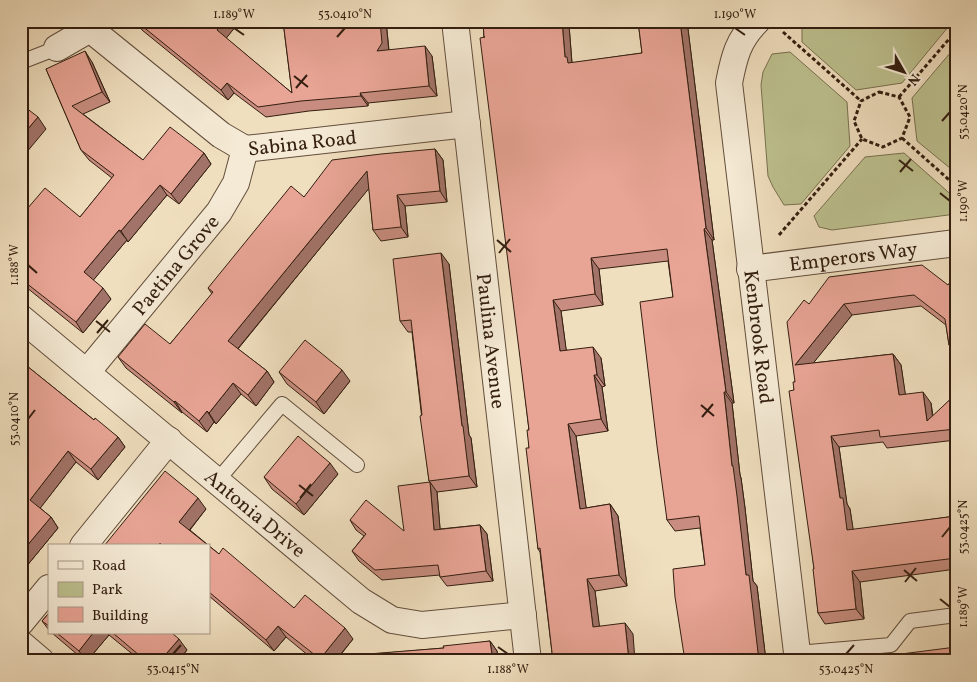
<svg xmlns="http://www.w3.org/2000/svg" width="977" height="682" font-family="Vollkorn,serif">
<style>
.green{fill:#bdc18f;stroke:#787050}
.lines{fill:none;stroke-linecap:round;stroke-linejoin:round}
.service-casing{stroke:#624e3c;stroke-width:16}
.minor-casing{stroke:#624e3c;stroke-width:28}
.path{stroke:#331e10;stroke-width:3;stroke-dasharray:4 2.5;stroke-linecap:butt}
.service{stroke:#f5ead5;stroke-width:14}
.minor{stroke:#f5ead5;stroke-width:26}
.wall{fill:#c88d80;stroke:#331e10}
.shaded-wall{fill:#a27368;stroke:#331e10}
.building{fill:#e8a495;stroke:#331e10}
.ticks{fill:none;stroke:#331e10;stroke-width:2}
.labels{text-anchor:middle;stroke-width:5;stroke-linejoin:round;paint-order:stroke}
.street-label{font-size:20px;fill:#331e10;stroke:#f5ead5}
.neatline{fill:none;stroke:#331e10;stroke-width:2}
.ticks-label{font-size:12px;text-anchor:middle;fill:#331e10}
</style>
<rect width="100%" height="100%" fill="#f0dfbf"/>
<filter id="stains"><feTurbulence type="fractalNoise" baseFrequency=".004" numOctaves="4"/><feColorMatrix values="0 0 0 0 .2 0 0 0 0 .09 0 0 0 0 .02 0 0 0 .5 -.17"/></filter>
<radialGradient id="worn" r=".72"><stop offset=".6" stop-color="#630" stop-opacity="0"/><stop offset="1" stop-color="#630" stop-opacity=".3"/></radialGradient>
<!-- green -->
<g class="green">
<path d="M828,21H953L902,83L856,90L802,42V25Z"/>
<path d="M956,46V173L917,141L912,98Z"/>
<path d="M790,52L847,102L850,146L801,204L784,205L773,187L768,176L761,85L763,72L772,54Z"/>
<path d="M904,153L956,199V214L832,230L819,227L814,216L865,157Z"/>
</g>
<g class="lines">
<defs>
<g id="service">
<path d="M21,62L57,48"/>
<path d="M217,481L282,404L357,465"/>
<path d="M797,653L891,645L910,621L956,615"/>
</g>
<g id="minor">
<path id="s1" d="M455,21L528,661"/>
<path id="s2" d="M757,21C738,40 734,57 729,83L798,661"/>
<path id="s3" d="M57,48L90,29L221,135L245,149L467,124"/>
<path id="s4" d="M750,269L956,243"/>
<path id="s5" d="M21,318L361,601L392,620L422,625L523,615"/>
<path id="s6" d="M87,372L219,212L236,183L245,149"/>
<path d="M83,546L169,440"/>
<path d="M21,622L49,588"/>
<path d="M21,644L41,661"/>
</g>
</defs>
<!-- service casing -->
<use href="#service" class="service-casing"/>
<!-- minor casing -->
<use href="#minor" class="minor-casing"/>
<!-- path -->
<g class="path">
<path d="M783,32L861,101"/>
<path d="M879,92L899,97L910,117L902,138L883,147L862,139L854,121L861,101Z"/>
<path d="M899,97L956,31"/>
<path d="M902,138L956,186"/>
<path d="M779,235L862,139"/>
</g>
<!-- service -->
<use href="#service" class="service"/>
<!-- minor -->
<use href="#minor" class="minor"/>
</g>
<!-- wall -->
<g class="wall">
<path d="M136,21H240L226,38L292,93L283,21H386L389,50L432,56L437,96L368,103V106L309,111L266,117L234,93L228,100L142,30Z"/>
<path d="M483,21H566L569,25L572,63L642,53L638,21H687L714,240H712L734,403H732L740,475L741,478L745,508L753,581L757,586L766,661H685L705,565L700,528L675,531L667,520L673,297L668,261L599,269L603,305L561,311L566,350L601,358L605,386L602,387L608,431L576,436L586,508L610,504L618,516L627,586L595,591L599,626L633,634L553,661L540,552L538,549L529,448V430L484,38Z"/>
<path d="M92,62L110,102L83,114L143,160L204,153L211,164L179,204L167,195L128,242L127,240L93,280L111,299L83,333L21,283V216L80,217L112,178L89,160L81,150L46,69Z"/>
<path d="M435,149L443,160L447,202L405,206L408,237L381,241L373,230L369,188L238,349L267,371L274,382L256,406L241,394L216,424L214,422L207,432L182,412V413L126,368L118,357L170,344L212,294L208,288L304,197Z"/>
<path d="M449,264L469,435L471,438L477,487L437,492L440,529L480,525L487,534L493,581L447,586L440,577V575L382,580L359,561L352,551L364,536L356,530L350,520L404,531L430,482L429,481L412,332H408L400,321Z"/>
<path d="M948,285L956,286V355L949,345L946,325L921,306L852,315L813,363L893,354L901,365L905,394L931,403L933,416L956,394V440L887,448L883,442L839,447L847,504L850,509L853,530L956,516V569L860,582L864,619L825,624L818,613L814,569L794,390L795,382L809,304Z"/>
<path d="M21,359L27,366L94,420L118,437L125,447L98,480L76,462L40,508L51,517L58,528L21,573Z"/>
<path d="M279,372L350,381L324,414L287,384Z"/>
<path d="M338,474L304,515L272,489L264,477Z"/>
<path d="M206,509L190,530L219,554L294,608L353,639L339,657L444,648L490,641L497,651L498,661H315L286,637L274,651L209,596V546H104Z"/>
<path d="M49,613V630L42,621Z"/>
<path d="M52,633H172L187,650L178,661H141L109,635L87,661H85Z"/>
</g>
<!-- shaded-wall -->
<g class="shaded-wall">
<path d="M224,21H240L224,41L217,30Z"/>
<path d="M380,21H386L389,53L377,51Z"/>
<path d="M562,21H566L569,25L572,64L568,63L565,57Z"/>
<path d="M680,21H687L714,240L706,228Z"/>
<path d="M425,46L432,56L437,96L429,86Z"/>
<path d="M85,51L92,62L110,102L102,92Z"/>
<path d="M227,83L234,93L228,100L221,90Z"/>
<path d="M360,93L368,103V106L361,96Z"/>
<path d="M38,117L46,129L21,159V137Z"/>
<path d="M435,149L443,160L447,202L440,191Z"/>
<path d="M204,153L211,164L179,204L171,194Z"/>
<path d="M367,171L375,181L235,352L228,341Z"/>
<path d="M160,185L167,195L128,242L121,231Z"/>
<path d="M397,195L405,206L408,237L401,227Z"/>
<path d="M704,229L712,240L734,403L726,392Z"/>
<path d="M119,230L127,240L91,283L84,272Z"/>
<path d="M441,253L449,264L469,435L471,438L477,487L469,476L462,426Z"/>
<path d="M591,258L599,269L603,305L595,294Z"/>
<path d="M103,288L111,299L83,333L76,322Z"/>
<path d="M553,300L561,311L568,363L560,351Z"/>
<path d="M844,304L852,315L803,376L795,365Z"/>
<path d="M593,347L601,358L605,386L597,375Z"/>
<path d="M893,354L901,365L907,405L899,395Z"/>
<path d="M342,370L350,381L324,414L316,402Z"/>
<path d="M267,371L274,382L256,406L248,395Z"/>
<path d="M594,375L602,387L608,431L601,419Z"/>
<path d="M233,383L241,394L216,424L209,413Z"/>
<path d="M724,392L732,403L740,475L741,478L745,508L753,581L757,586L766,661H759L746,575L732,466Z"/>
<path d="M923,392L931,403L934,432L927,421Z"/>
<path d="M175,401L182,412V413L174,402Z"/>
<path d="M207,411L214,422L207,432L199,421Z"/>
<path d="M568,424L576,436L588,520L580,509Z"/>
<path d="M831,436L839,447L847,504L850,509L855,541L847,530L840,498Z"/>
<path d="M118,437L125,447L98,480L91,469Z"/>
<path d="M68,451L76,462L38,511L30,500Z"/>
<path d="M330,463L338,474L304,515L296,504Z"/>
<path d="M430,482L437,492L441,540L434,530Z"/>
<path d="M198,498L206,509L187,533L179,522Z"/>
<path d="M610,504L618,516L627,586L619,575Z"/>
<path d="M51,517L58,528L21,573V553Z"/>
<path d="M480,525L487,534L493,581L486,571Z"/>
<path d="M852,571L860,582L864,619L856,609Z"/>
<path d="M587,579L595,591L601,638L593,627Z"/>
<path d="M625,623L633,634L635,661H629Z"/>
<path d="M278,626L286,637L274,651L266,640Z"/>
<path d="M345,628L353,639L335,661H321L320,659Z"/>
<path d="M93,633H108L109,635L87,661H86L79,651Z"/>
<path d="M179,639L187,650L178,661H160Z"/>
<path d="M490,641L497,651L498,661H493Z"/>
</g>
<!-- building -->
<g class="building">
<path d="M136,21H224L217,30L292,93L283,21H380L382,43L377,51L425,46L429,86L360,93L361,96L301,101L258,107L227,83L221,90Z"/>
<path d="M483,21H562L565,57H567L568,63L642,53L638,21H680L706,228L704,229L726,392H724L732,466H733L737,496L746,575H749L759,661H685L675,597L673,569L705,565L699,516L667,520L657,446L640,302L673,297L667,249L591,258L595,294L553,300L560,351L593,347L597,375H594L601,419L568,424L580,509L610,504L619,575L587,579L593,627L625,623L629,661H553L540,548L538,549L526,448H529L527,430H529L480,38L485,37H484Z"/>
<path d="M85,51L102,92L72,106L143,160L170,127L204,153L171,194L160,185L121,231L119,230L84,272L103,288L76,322L21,279V239L22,238H21V216L45,188L80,217L114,175L81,150L46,69Z"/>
<path d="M21,104L38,117L21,137Z"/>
<path d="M435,149L440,191L397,195L401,227L373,230L367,171L228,341L267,371L248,395L233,383L209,413L207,411L199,421L175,401L174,402L118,357L145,324L170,344L213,292L208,288L291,186L304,197L332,160L381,154Z"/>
<path d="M441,253L462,426H463L469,476L429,481L420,416L422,415L411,320L400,321L393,259Z"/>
<path d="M922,265L948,285L950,282L956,286V344L949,345L945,319L914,295L897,297L844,304L795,365L893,354L899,395L923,392L927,421L956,394V429L880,437L879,430L831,436L840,498H843L847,530L956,516V558L852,571L856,609L818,613L813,569H814L789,391L794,390L793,382H795L787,322L804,300L809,304L829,277Z"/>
<path d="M305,340L342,370L316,402L279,372Z"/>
<path d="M21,359L23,360L22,362L94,420L95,418L118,437L91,469L68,451L30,500L51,517L21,553Z"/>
<path d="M298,436L330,463L296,504L264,477Z"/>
<path d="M956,455V463L952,459Z"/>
<path d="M165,471L198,498L179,522L219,554L223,548L294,608L305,595L345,628L320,659L278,626L266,640L209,592V546H163L160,543L158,546H104Z"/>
<path d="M430,482L434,530L480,525L486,571L440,577L438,565L375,570L352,551L366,534L350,520L366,500L404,531L398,486Z"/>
<path d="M49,613V626L42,621Z"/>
<path d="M57,633H93L79,651Z"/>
<path d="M113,633H172L179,639L160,661H146Z"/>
<path d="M490,641L493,661H327L330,657L444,648L443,646Z"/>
<path d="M956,647V661H823L854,656V660Z"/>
</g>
<!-- ticks -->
<path class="ticks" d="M234,28L244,35M735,28L745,35M337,37L345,28M294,76L308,87M296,88L307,75M942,121L950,112M899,160L913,171M900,172L911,159M940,193L950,201M497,240L511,252M499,253L510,239M28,265L37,273M96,321L110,332M97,333L108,320M701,405L714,416M702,417L713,404M28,419L35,410M299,485L313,496M300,498L311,484M942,537L950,527M904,570L917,581M905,582L916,568M940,599L950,607M498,647L508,654M173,654L181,645M846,654L854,645"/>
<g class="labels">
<!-- street labels -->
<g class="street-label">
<text dy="7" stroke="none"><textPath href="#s3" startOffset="292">Sabina Road</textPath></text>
<text dy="7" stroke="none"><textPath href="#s4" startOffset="104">Emperors Way</textPath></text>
<text dy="7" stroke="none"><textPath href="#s6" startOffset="139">Paetina Grove</textPath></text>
<text dy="7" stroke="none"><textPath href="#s2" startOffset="325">Kenbrook Road</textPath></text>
<text dy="7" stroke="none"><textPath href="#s1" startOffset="322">Paulina Avenue</textPath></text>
<text dy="7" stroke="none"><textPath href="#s5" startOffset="305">Antonia Drive</textPath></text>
</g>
</g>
<!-- margin -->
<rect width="977" height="682" fill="none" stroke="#f0dfbf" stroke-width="55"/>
<!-- legend -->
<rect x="48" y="544" width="162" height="90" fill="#f5ead5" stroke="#a79886"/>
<rect x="58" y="561" width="25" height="8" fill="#f5ead5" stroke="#a79886"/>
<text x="92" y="570" font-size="15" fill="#331e10">Road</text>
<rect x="58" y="582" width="25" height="15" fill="#bdc18f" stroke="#a79886"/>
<text x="92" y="594" font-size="15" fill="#331e10">Park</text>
<rect x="58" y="607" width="25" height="15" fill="#e8a495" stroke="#a79886"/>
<text x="92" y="620" font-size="15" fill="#331e10">Building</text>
<!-- north arrow -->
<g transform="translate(904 72) rotate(129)" stroke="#f5ead5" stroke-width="4" paint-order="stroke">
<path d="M0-4L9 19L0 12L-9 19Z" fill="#331e10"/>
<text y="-8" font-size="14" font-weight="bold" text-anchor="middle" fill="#331e10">N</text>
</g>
<rect x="28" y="28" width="922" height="626" class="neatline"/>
<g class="ticks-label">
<text x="234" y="18">1.189°W</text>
<text x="345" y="18">53.0410°N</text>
<text x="735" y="18">1.190°W</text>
<text transform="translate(963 112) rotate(-90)" y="4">53.0420°N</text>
<text transform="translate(963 201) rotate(-90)" y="4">1.190°W</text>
<text transform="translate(14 265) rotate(-90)" y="4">1.188°W</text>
<text transform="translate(14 419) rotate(-90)" y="4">53.0410°N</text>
<text transform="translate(963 527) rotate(-90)" y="4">53.0425°N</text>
<text transform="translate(963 607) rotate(-90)" y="4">1.189°W</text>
<text x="173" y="673">53.0415°N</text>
<text x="508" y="673">1.188°W</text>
<text x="846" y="673">53.0425°N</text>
</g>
<rect width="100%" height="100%" filter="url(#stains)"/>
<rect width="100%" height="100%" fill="url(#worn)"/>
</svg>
